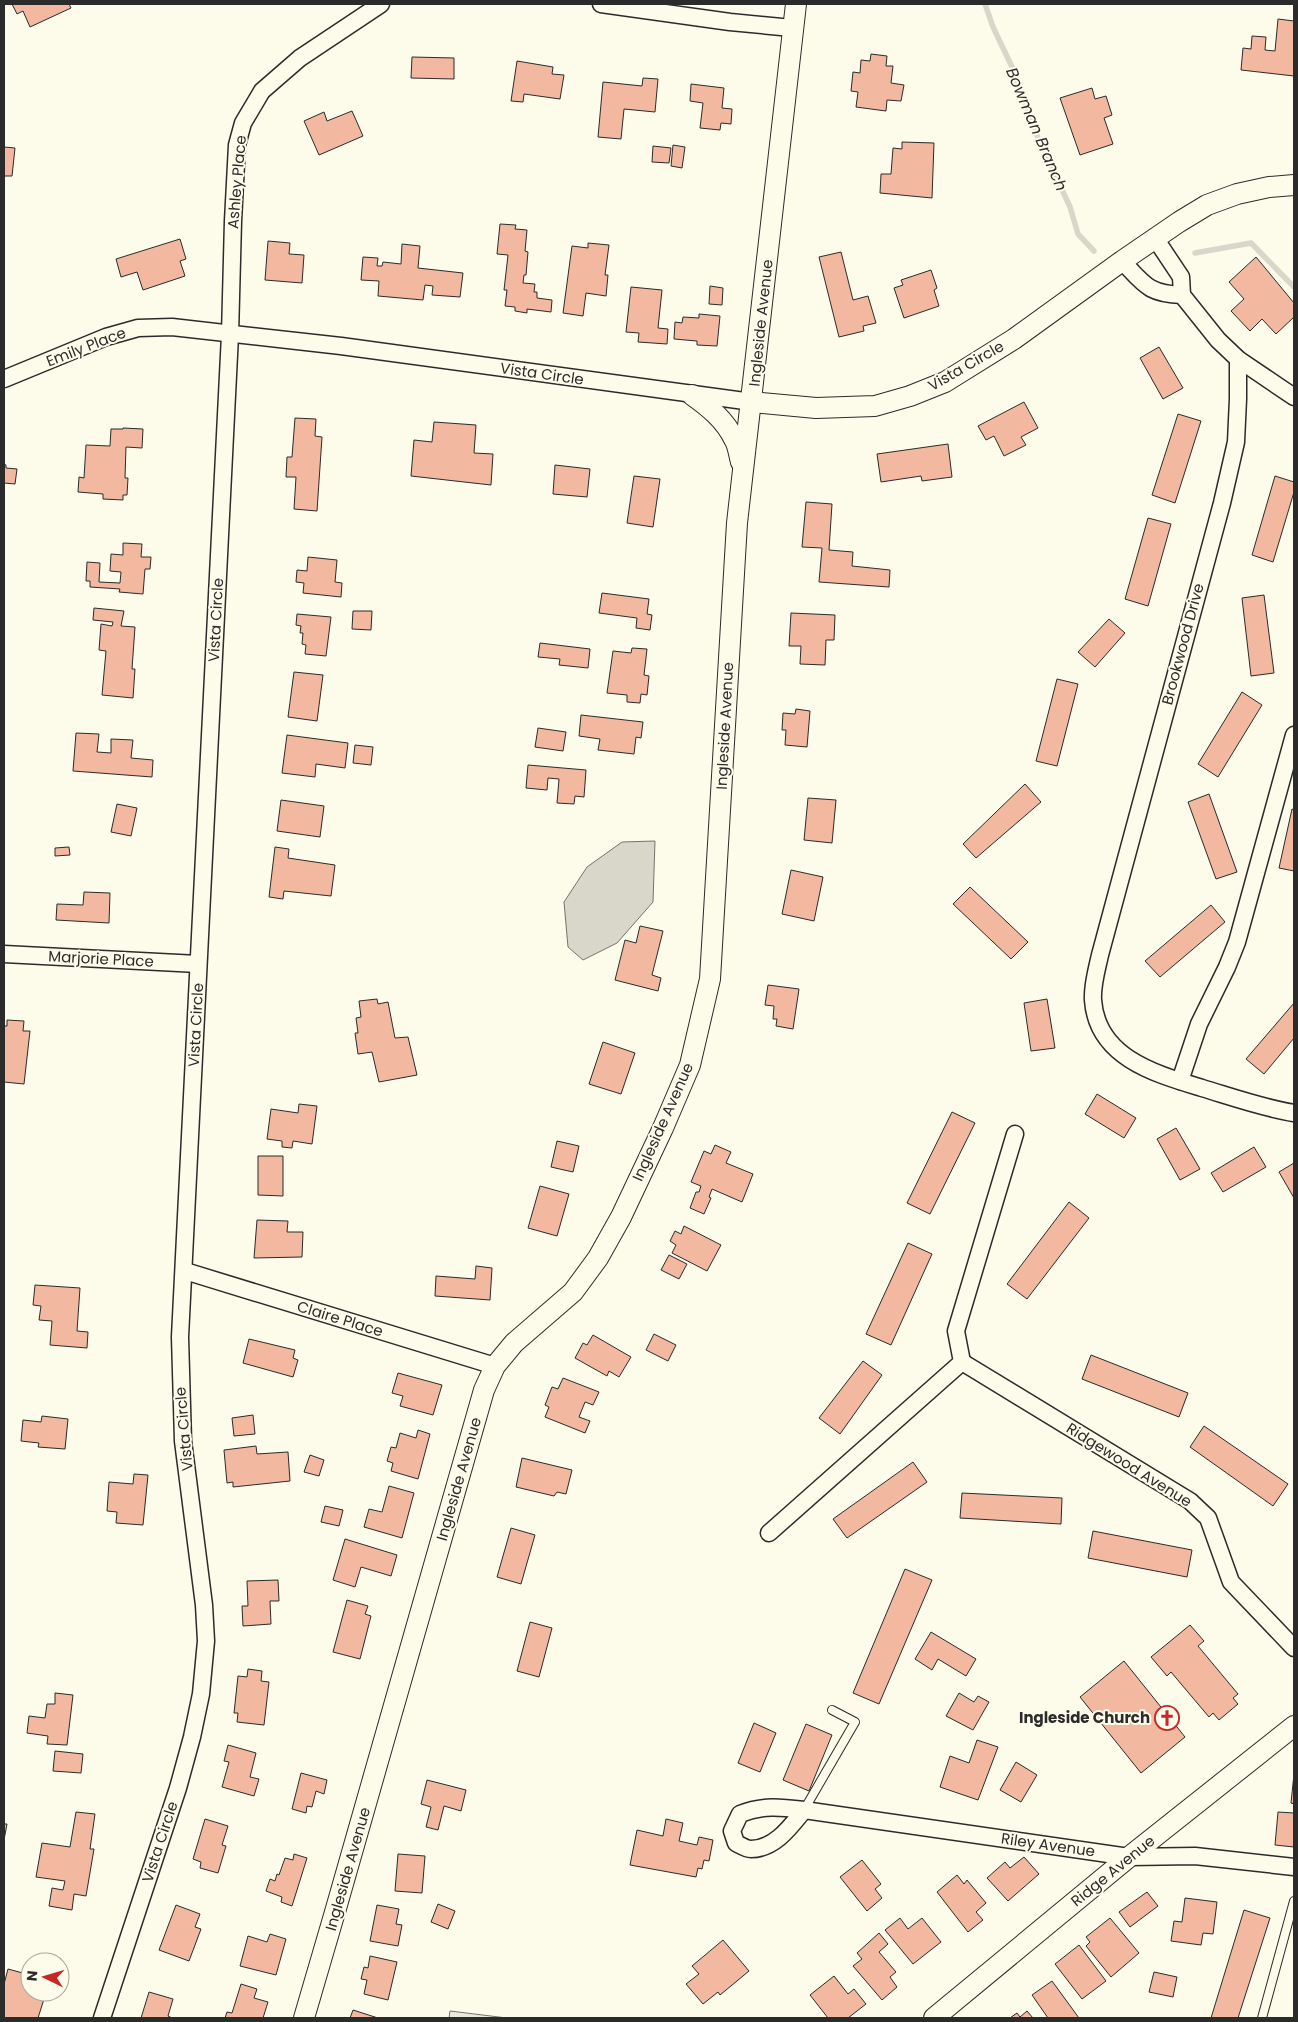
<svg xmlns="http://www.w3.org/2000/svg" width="1298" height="2022" font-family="Poppins,sans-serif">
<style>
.green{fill:#ecebdb;stroke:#74746e}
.water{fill:#d8d7c9;stroke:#74746e}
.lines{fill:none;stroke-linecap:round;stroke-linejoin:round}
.stream{stroke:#d8d7c9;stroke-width:5.5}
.building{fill:#f2b8a0;stroke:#2b2b2b}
.service-casing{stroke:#2b2b2b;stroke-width:10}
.minor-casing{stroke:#2b2b2b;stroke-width:19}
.tertiary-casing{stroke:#2b2b2b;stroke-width:22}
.service{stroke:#fdfbea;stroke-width:8}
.minor{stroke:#fdfbea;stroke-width:16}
.tertiary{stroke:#fdfbea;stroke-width:20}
.labels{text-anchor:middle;stroke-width:4;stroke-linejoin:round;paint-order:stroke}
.street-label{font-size:15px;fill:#2b2b2b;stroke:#fdfbea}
.poi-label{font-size:15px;font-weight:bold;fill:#2b2b2b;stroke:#fdfbea;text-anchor:end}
.water-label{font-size:16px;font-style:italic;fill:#2b2b2b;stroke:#fdfbea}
</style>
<rect width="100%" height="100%" fill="#fdfbea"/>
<!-- green -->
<path class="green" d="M450,2011L507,2018H449Z"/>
<!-- water -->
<path class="water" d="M655,841L653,902L617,943L583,960L568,947L564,902L587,867L622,842Z"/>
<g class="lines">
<!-- stream -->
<g class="stream">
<path d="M985,4L993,27L1013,69L1034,129L1070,207L1078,234L1094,251"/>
<path d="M1195,253L1251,243L1294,287"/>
</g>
</g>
<!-- building -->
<g class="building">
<path d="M12,4H69L71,8L30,27L23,11L17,14Z"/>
<path d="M1278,19L1294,21V76L1241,70L1243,48L1251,49L1252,36L1266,37L1265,50L1275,51Z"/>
<path d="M871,54L887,56L886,66H893L891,83L904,85L901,101L887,100L886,111L856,107L858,92L851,91L853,72L860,73L861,60L870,61Z"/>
<path d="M412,57L454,58V79L411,78Z"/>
<path d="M517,61L553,67L552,74L564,75L560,99L524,94L523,102L511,101Z"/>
<path d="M643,78L658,79L655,112L624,109L621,139L598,137L603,82L642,86Z"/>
<path d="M691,84L724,88L722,108L732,109L731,124L721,123L720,130L700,128L703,103L690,101Z"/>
<path d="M1092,88L1095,99L1106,96L1112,115L1104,118L1113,144L1080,155L1060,98Z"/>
<path d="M352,111L363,136L319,155L304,121L324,112L327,121Z"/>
<path d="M902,142L934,143L932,198L880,193L881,174H891L893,148L902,149Z"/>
<path d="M673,145L685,147L682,168L671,166Z"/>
<path d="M653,146L671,148L669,163L652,162Z"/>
<path d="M4,147L15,148L12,176H4Z"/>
<path d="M500,224L516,225L515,229L527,230L525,251L528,252L526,275H524L523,283L535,284L534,292H537V298L552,300L551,312L527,309V313L515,311V307L505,306L507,290H504L508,255L497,254Z"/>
<path d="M180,239L186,259L180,261L185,276L143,290L137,272L121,277L116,259Z"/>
<path d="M268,241L290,243L289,254L304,255L302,283L265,280Z"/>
<path d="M588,243L609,245L605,275H608L606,296L586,293L583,316L563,313L572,246L588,248Z"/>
<path d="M402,244L420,246L418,268L463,273L460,297L432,295L433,286L425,285L423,300L378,296L379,281L361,280L363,257L378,258L377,266H382L383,262L401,264Z"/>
<path d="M841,252L853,300L868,296L876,323L863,326L864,331L839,337L819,257Z"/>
<path d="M1256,257L1294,303V317L1276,334L1262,319L1250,331L1231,311L1244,299L1229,282Z"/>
<path d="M931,270L937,288L934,290L939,306L904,318L894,288L903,285L901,280Z"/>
<path d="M710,286L723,288L722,305L709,304Z"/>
<path d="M631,287L662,290L658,328L668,329L667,344L638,342L639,333L626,332Z"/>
<path d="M699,314L720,316L717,346L697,345V341L674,339L675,322L682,323L683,317L699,318Z"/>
<path d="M1159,347L1183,388L1163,399L1140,358Z"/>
<path d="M1024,402L1038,428L1021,437L1026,445L1004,456L994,436L986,440L978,426Z"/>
<path d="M1178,414L1201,421L1175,503L1152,495Z"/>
<path d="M295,418L316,419L315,436L322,437L317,511L294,509L296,477H286L287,457H292Z"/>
<path d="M434,422L476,425L474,453L493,454L491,485L411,476L414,440L432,442Z"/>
<path d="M123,428L143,429L142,448L126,447L125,478H128L127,495H123V500L103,499V494L78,492L79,477L84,478L86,445L110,446L111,429H123Z"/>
<path d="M948,444L952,477L922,481L921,476L881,482L877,454Z"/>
<path d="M4,464L6,465V468L17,469L15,484L4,483V485Z"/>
<path d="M555,465L590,469L587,497L553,494Z"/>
<path d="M634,476L660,479L653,527L627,523Z"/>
<path d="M1275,476L1294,482V492L1273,562L1252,555Z"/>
<path d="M806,502L832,504L829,550L853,552L852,566L890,570L889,587L819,582L822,548L802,547Z"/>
<path d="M1148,518L1171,524L1148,606L1125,599Z"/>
<path d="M123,543L142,544L141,557H151L150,569H145L143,594L119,592L120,589L90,587V581H86L87,562L100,563L99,582L120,583L121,572L110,571L111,554L123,555Z"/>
<path d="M308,557L337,560L335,582L342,583L341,597L303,593L304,583L296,582L297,570L307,571Z"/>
<path d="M602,593L649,599L647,614L652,615L650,630L636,628L637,618L599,613Z"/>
<path d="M1264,595L1274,673L1251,676L1242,598Z"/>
<path d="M94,608L124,611L121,626L135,627L132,669H135L133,698L102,695L106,651L99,650L101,624L112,626L113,622L93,620Z"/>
<path d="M353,611H372L371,630L352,629Z"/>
<path d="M791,613L835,615L834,640H826L825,665L800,664L801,646H789Z"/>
<path d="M297,614L331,617L326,656L305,654L306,645L302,644L303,633H300L301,626L296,625Z"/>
<path d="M1109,619L1125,633L1095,667L1078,652Z"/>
<path d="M540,643L590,649L588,668L559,665L560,659L538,657Z"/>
<path d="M632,648L647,649L644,675L649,676L647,695L641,694L640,703L627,702V695L607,693L613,651L631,653Z"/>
<path d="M294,672L323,675L317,721L288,717Z"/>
<path d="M1057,679L1078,684L1057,766L1036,761Z"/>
<path d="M1242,692L1262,705L1218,777L1198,764Z"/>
<path d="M796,709L810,711L807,747L785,745L786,730H782L783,713L795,714Z"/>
<path d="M581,715L643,722L641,738L636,737L634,754L598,750L600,739L579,736Z"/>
<path d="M538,728L566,732L563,751L535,747Z"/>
<path d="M76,733L99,734L97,752L111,753V739L133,740L131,758L153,760L152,777L73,771Z"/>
<path d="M287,735L348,743L345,768L316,764L315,777L282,773Z"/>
<path d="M355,745L373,747L371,765L353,763Z"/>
<path d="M528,765L586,770L584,797L575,796L574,804L557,803L559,779L548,778L547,790L526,788Z"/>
<path d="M1025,784L1041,802L976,858L963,844Z"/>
<path d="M1209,794L1237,872L1216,879L1188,802Z"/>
<path d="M808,798L836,800L832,843L804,840Z"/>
<path d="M281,800L324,806L320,837L277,831Z"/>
<path d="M117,804L137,808L131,836L111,832Z"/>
<path d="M1292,809L1294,810V871L1279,868Z"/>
<path d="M69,847L70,855L55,856V848Z"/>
<path d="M275,847L289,849L288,858L335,865L331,896L284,891L283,899L269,897Z"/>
<path d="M791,870L823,877L814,921L782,914Z"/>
<path d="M970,887L1028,942L1011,959L953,904Z"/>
<path d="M84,892L110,893L109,923L56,920L57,904L83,905Z"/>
<path d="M1211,905L1225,922L1160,977L1145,961Z"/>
<path d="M640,926L663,931L652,975L661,978L658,991L615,980L625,940L636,943Z"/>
<path d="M768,985L799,989L793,1029L776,1026L777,1019H773L774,1006L765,1005Z"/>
<path d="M377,999L378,1004L388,1002L395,1038L408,1037L417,1075L379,1082L372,1052L358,1054L355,1033H358L356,1018L361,1017L359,1001Z"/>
<path d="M1047,999L1055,1048L1031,1051L1024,1003Z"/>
<path d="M1294,1003V1038L1264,1074L1246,1059Z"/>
<path d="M7,1020L24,1021L23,1031H30L24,1084L4,1082V1026H7Z"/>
<path d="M603,1042L635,1053L621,1094L589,1084Z"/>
<path d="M1097,1094L1136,1118L1124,1138L1085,1114Z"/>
<path d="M299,1104L317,1106L312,1144L293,1141L292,1148L282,1147V1141L267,1139L271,1109L298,1113Z"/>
<path d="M952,1112L975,1123L930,1214L907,1203Z"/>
<path d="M1176,1128L1200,1169L1180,1180L1157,1139Z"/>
<path d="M557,1141L579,1146L573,1172L551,1167Z"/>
<path d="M715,1145L731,1152L726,1163L753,1174L742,1202L712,1189L709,1197L711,1198L704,1214L690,1208L696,1192H699L701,1186L691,1182L704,1151L711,1154Z"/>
<path d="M1254,1147L1266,1167L1223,1192L1211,1173Z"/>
<path d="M258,1156H283V1196L258,1195Z"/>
<path d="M1294,1163V1198L1279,1172Z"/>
<path d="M540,1186L569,1194L557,1236L528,1228Z"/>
<path d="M1069,1202L1089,1218L1027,1299L1007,1284Z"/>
<path d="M257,1220L288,1221L287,1232H303L302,1257L254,1258Z"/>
<path d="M684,1226L721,1245L707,1271L672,1253L676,1245L670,1241L675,1231L681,1234Z"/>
<path d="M908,1243L932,1254L891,1345L866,1334Z"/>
<path d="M669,1255L687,1264L679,1279L661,1270Z"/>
<path d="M476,1266L492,1268L490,1300L435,1296L436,1276L475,1279Z"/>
<path d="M35,1285L80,1288L77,1331L88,1332L87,1348L50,1345L52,1321L39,1320L41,1306L33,1305Z"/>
<path d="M654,1334L676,1345L668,1361L646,1350Z"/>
<path d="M593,1335L631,1357L619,1377L609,1371L607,1376L575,1358L583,1343L587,1345Z"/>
<path d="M249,1339L295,1350L293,1358L298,1360L293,1377L243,1363Z"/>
<path d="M1091,1355L1188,1393L1179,1417L1082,1379Z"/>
<path d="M863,1361L882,1375L840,1434L819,1418Z"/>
<path d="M398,1373L442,1385L433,1415L400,1406L403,1396L392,1393Z"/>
<path d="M563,1378L599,1392L593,1405L585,1402L579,1417L590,1421L585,1433L545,1417L549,1407L545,1405L552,1387L558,1389Z"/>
<path d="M253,1415L255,1434L234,1436L232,1418Z"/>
<path d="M42,1416L68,1419L65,1449L38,1447L39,1443L21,1441L23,1420L41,1422Z"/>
<path d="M1204,1426L1288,1484L1273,1506L1190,1447Z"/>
<path d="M418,1430L430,1434L418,1479L391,1471L393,1463L387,1461L391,1447L396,1448L400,1433L416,1438Z"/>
<path d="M256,1446L257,1454L288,1452L290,1481L233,1487V1482L227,1483L224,1450Z"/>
<path d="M310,1455L324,1460L319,1476L304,1472Z"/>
<path d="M522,1458L572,1470L566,1494L557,1492L554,1496L516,1487Z"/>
<path d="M913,1462L927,1482L847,1538L833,1519Z"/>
<path d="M134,1474L148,1475L143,1525L116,1523L117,1512L107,1511L109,1482L133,1484Z"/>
<path d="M389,1486L414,1493L402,1538L364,1527L369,1509L382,1512Z"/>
<path d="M962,1493L1062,1498L1061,1524L960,1518Z"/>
<path d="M325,1506L343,1510L339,1526L321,1522Z"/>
<path d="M511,1528L535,1535L521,1584L497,1577Z"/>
<path d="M1093,1531L1192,1550L1187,1577L1088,1558Z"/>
<path d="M345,1539L397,1555L391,1576L361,1567L355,1587L333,1580Z"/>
<path d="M905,1569L932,1580L879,1704L853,1693Z"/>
<path d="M278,1580L279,1601H270L271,1624L243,1626L242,1606H248L247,1581Z"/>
<path d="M347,1600L368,1606L365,1614L371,1616L360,1659L333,1652Z"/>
<path d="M530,1622L552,1628L539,1677L517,1671Z"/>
<path d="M1190,1625L1204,1641L1198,1646L1238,1694L1233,1698L1238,1704L1219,1720L1213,1713L1209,1717L1171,1672L1167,1676L1151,1657Z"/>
<path d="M931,1632L976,1659L966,1676L938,1659L932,1670L915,1659Z"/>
<path d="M1124,1661L1185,1737L1141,1773L1080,1697Z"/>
<path d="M248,1669L262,1671L261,1681L269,1682L264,1725L237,1722L238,1713H234L238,1676L247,1677Z"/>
<path d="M55,1693L73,1695L67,1745L47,1744L48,1736L27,1733L29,1716L45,1718L47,1704H55Z"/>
<path d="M959,1693L974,1702L978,1696L989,1702L973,1730L946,1716Z"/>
<path d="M754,1723L776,1733L760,1772L738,1763Z"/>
<path d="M806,1724L832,1735L809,1791L783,1780Z"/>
<path d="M977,1740L998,1747L978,1800L940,1787L950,1756L969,1763Z"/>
<path d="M228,1745L256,1753L250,1777L259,1779L254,1796L222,1787L229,1762L224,1761Z"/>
<path d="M55,1751L83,1754L81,1773L53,1771Z"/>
<path d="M1016,1762L1037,1775L1021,1802L1000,1790Z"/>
<path d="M301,1773L327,1780L324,1794L316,1791L312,1807L307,1806L306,1813L292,1809Z"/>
<path d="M1294,1774V1804L1291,1803Z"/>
<path d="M427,1780L466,1790L461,1811L444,1806L438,1830L426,1827L431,1807L421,1804Z"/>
<path d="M76,1812L95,1814L90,1849H94L86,1896L74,1894L72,1910L49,1906L52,1888L63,1890L65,1881L36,1877L42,1843L70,1847Z"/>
<path d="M1278,1812L1294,1813V1847L1275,1845Z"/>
<path d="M205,1819L228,1826L222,1845L226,1846L218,1873L200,1868L201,1862L193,1859Z"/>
<path d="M666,1819L683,1823L679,1841L697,1845L699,1837L713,1840L709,1861L704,1860L702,1869L698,1868L696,1877L630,1865L637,1830L663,1836Z"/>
<path d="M4,1824H7L4,1840Z"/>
<path d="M294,1854L307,1858L292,1906L281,1902L282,1897L266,1891L270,1879L275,1881L277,1874L279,1875L285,1858L293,1860Z"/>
<path d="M398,1854L425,1856L422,1893L395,1891Z"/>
<path d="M1024,1857L1039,1874L1008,1901L987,1878L1005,1862L1010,1868Z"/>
<path d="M862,1860L881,1884L875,1889L882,1898L867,1911L840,1877Z"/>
<path d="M957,1875L964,1884L967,1880L986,1903L976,1912L983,1920L968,1932L937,1892Z"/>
<path d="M1147,1892L1158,1906L1130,1927L1119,1912Z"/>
<path d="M1185,1898L1217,1902L1213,1934L1203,1933L1201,1945L1171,1941L1174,1921L1182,1922Z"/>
<path d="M438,1904L455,1911L448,1929L431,1922Z"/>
<path d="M176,1905L200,1914L195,1927L201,1929L189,1961L159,1950Z"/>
<path d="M377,1905L399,1909L396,1924L402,1925L398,1946L370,1941Z"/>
<path d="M1244,1910L1270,1918L1238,2018H1211Z"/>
<path d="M900,1918L908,1929L922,1918L941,1942L913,1964L885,1930Z"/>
<path d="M1110,1918L1139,1953L1111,1977L1086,1946L1090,1942L1086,1937Z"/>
<path d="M879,1933L888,1944L879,1952L896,1972L890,1977L897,1987L882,2000L853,1966L862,1959L857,1953Z"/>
<path d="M270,1934L286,1939L276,1975L240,1966L248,1936L267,1942Z"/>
<path d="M723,1940L749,1971L720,1995L718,1992L703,2004L686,1984L699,1974L692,1966Z"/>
<path d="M1079,1945L1106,1981L1082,1999L1055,1964Z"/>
<path d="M370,1956L397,1962L388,2000L364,1994L367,1980L361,1979L364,1967L368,1968Z"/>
<path d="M8,1969L30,1975V1992H35L34,1996L44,1999L38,2018H4V1984Z"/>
<path d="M1154,1972L1177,1977L1173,1997L1149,1992Z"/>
<path d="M834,1976L848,1994L854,1989L866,2004L848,2018H828L810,1995Z"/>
<path d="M1052,1981L1079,2018H1048L1032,1995Z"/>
<path d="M241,1984L257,1989L254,1998L268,2002L263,2018H225L227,2012L232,2013Z"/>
<path d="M149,1992L173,1999L168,2016L172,2018H141Z"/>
<path d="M353,2010L378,2018H350Z"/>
<path d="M1027,2011L1033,2018H1010L1017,2013L1020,2017Z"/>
</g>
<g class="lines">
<defs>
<g id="service">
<path d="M804,1810L855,1722L832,1710"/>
<path d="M1262,2018L1294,1901"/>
</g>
<g id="minor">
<path d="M601,4L730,22L792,28"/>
<path d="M1155,238L1181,277L1182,295L1218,340L1238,359V399L1236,442L1222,503L1100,955C1097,969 1092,985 1093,1000C1097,1058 1156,1074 1202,1088C1232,1097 1263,1108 1294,1113"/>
<path d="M1122,261C1144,284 1148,294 1182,295"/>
<path d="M1238,359L1294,397"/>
<path d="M4,379L106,337L138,328L172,327L341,346L752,402"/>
<path d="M4,954L198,964"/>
<path d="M1180,1081L1199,1024L1227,967L1237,942L1294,735"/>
<path d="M185,1271L495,1366"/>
<path d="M962,1362L1190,1501L1208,1518L1231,1582L1294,1648"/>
<path d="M769,1533L962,1362L956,1331L1015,1134"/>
<path d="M804,1810C791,1826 775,1849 751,1849C746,1849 740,1845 736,1843L732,1831L740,1814C763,1805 780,1807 804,1810L1129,1857L1195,1856L1294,1867"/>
<path d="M102,2018L178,1788L192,1737L201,1694L206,1641L204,1605L183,1441L180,1337L230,335L233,221L237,145L243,123L262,91L300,58L381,4"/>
</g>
<g id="tertiary">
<path d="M692,395C709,407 725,420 734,439C738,445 739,455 741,462"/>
<path d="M752,402L816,408L875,406L910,396L945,382L1014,339L1122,261L1179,222L1207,205L1237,194L1269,187L1294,185"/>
<path d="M304,2018L335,1912L484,1390L495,1366L514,1343L573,1292L598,1258L621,1217L663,1128L690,1065L710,979L737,523L796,4"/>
<path d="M934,2018L1129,1857L1294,1726"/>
</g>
</defs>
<!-- service casing -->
<use href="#service" class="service-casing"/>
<!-- minor casing -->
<use href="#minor" class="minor-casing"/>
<!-- tertiary casing -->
<use href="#tertiary" class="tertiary-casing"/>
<!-- service -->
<use href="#service" class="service"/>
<!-- minor -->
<use href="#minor" class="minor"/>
<!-- tertiary -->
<use href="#tertiary" class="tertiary"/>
</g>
<!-- icons -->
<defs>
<symbol id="church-ring" viewBox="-11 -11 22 22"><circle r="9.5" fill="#fdfbea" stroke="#c62828" stroke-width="1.5"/><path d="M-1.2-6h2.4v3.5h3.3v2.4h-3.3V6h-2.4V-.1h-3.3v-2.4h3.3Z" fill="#c62828"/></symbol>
</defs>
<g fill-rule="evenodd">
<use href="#church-ring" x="1153" y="1704" width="28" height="28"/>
</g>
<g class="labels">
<!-- street labels -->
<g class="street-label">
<text transform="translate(237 182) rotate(-85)" y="5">Ashley Place</text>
<text transform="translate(761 323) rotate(-84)" y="5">Ingleside Avenue</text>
<text transform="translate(86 347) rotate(-21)" y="5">Emily Place</text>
<text transform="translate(966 366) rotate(-30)" y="5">Vista Circle</text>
<text transform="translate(542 374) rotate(8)" y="5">Vista Circle</text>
<text transform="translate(216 620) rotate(-87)" y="5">Vista Circle</text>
<text transform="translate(1183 644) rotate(-75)" y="5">Brookwood Drive</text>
<text transform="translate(725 726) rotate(-87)" y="5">Ingleside Avenue</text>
<text transform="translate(101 959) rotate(3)" y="5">Marjorie Place</text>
<text transform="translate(196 1025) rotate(-87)" y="5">Vista Circle</text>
<text transform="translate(663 1122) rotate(-66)" y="5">Ingleside Avenue</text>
<text transform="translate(340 1319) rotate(17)" y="5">Claire Place</text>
<text transform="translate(184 1429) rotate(-95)" y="5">Vista Circle</text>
<text transform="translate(1129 1465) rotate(32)" y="5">Ridgewood Avenue</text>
<text transform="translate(459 1479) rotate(-74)" y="5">Ingleside Avenue</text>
<text transform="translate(160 1842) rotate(-72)" y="5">Vista Circle</text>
<text transform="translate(1048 1845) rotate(8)" y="5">Riley Avenue</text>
<text transform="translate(348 1869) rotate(-74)" y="5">Ingleside Avenue</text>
<text transform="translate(1113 1871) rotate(-39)" y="5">Ridge Avenue</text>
</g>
<!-- poi labels -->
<g class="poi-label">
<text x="1150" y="1723">Ingleside Church</text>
</g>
<!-- water labels -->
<g class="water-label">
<text transform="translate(1037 129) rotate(67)" y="6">Bowman Branch</text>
</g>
</g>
<!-- border -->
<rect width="1298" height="2022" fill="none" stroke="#2b2b2b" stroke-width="10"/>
<!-- north arrow -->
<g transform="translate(45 1977) rotate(275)"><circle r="24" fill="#fdfbea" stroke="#a9a89e"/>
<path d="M0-4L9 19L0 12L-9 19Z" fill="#c62828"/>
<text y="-8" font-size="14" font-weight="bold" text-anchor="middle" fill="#2b2b2b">N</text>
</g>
</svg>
